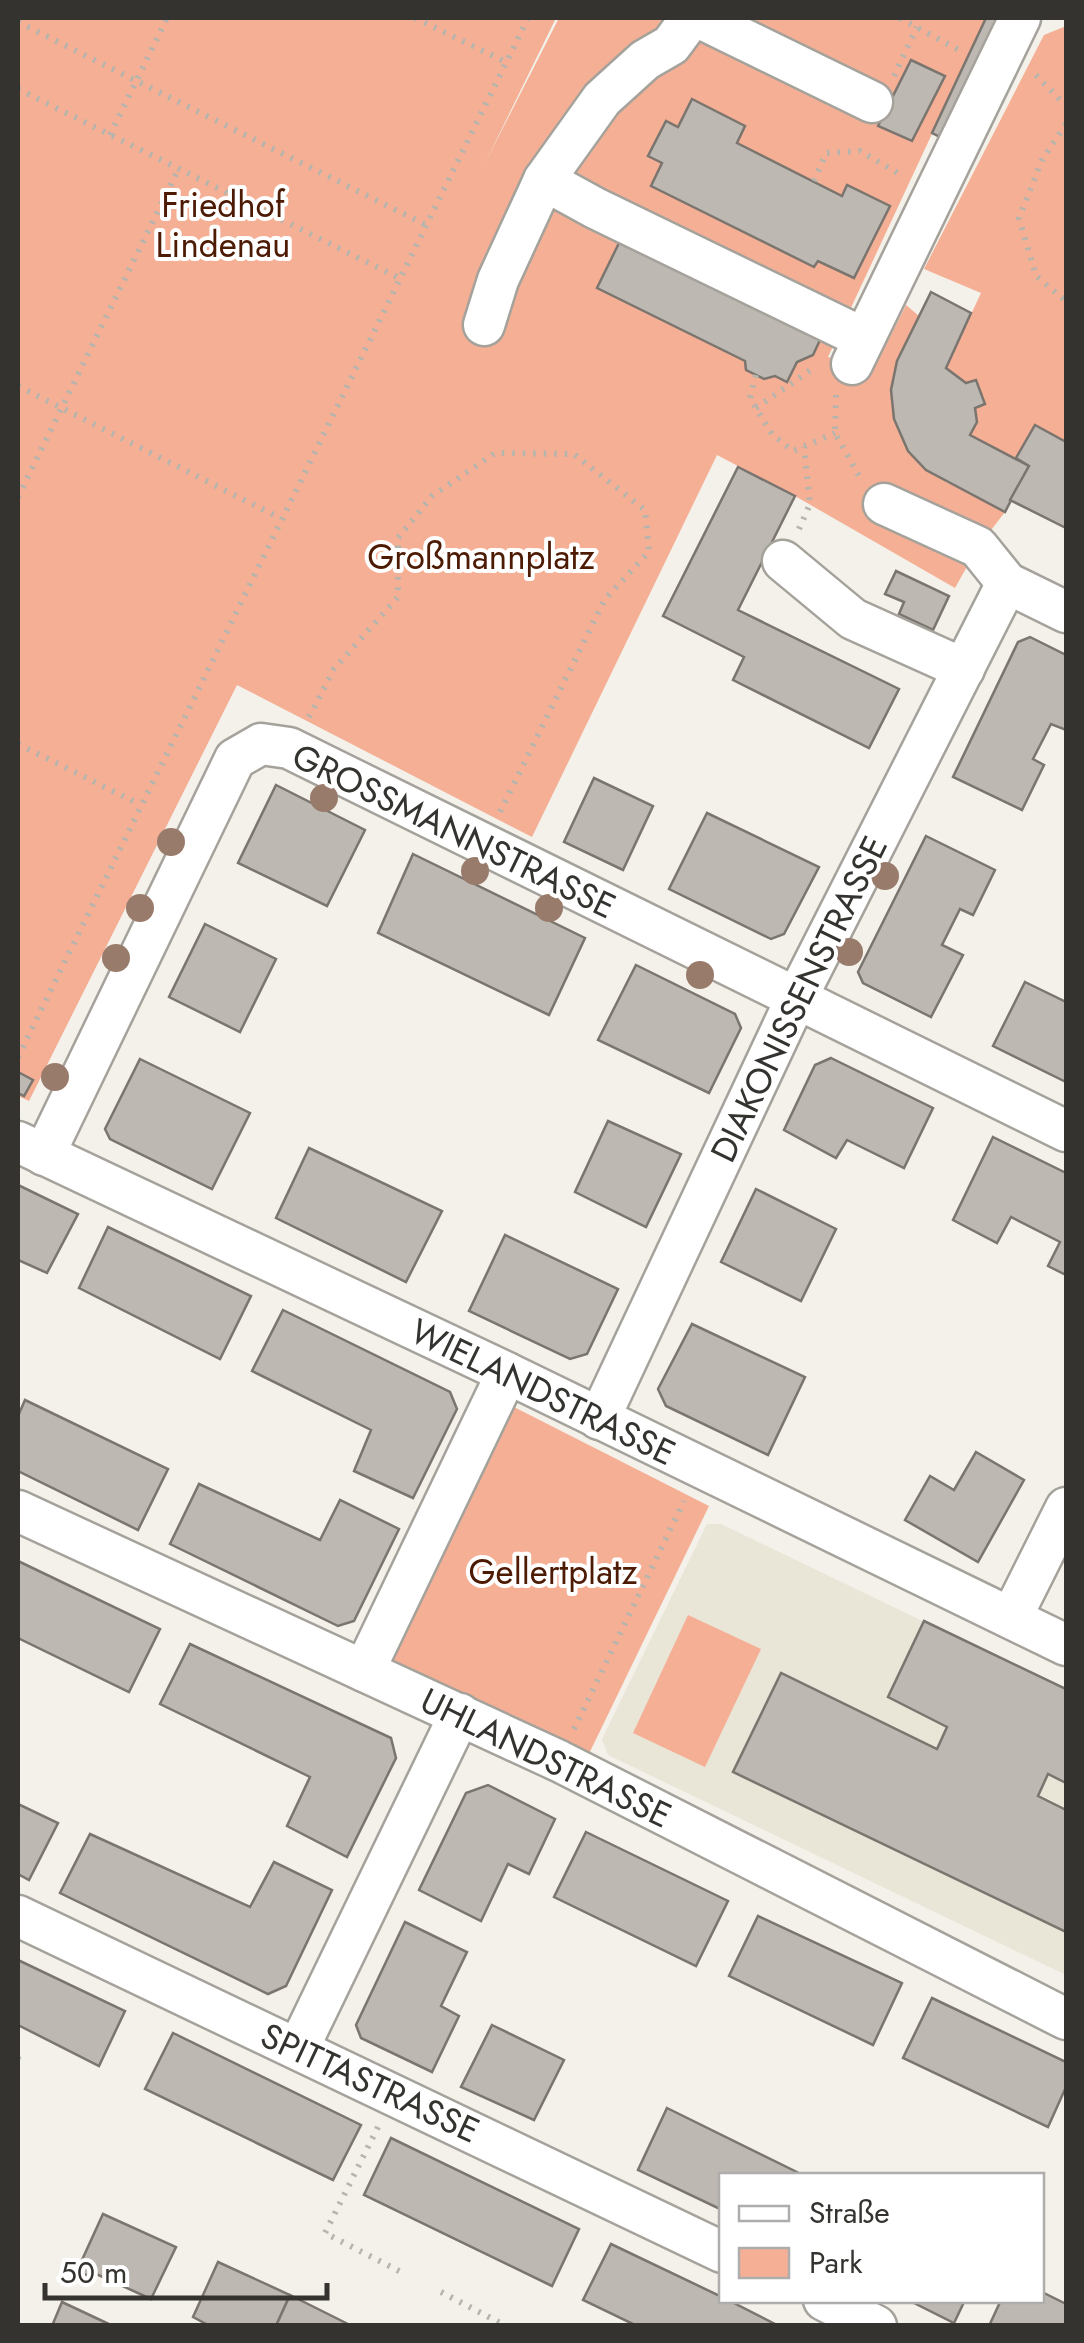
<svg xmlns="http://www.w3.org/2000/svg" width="1084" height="2343" font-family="Jost,sans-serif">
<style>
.built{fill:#e9e5d7}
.green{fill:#f5af95}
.building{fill:#beb8b2;stroke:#7a756f;stroke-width:2.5}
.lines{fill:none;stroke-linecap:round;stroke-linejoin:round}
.minor-casing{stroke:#a4a29b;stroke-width:45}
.path{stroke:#b5b4ad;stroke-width:6;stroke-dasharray:2.5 8;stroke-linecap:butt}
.minor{stroke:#fff;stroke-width:40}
.tree{fill:#987b6b}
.labels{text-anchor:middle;stroke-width:8;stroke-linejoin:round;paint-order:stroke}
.park-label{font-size:35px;fill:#4d1a04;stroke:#fff}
.street-label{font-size:35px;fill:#343330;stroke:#fff}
</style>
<rect width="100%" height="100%" fill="#f3f1e9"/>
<!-- built -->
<path class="built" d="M707,1524H721L1066,1690V1975L608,1755L602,1739Z"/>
<!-- green -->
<g class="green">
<path d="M18,18H556L485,163L559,18H986L828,357L874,368L906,305L919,316C900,356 881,391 900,434C907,449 915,462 928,471C952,487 980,498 1005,512L978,547L955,588L795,496L717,455L532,837L237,685L29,1101L18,1096Z"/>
<path d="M1066,26V442L1036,425L1016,458L970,435L977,422L975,408L985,403L976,380L966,383L946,368L981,293L924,269L1044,35Z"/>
<path d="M510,1405L709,1506L584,1764L384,1669Z"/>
<path d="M688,1615L761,1649L705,1767L633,1733Z"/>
</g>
<!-- building -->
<g class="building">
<path d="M986,18H1000L942,138L932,133Z"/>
<path d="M911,60L945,76L912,141L878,126Z"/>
<path d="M692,99L745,126L737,143L842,196L847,185L890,206L854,278L818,261L814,267L651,186L662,163L648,156L666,121L678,127Z"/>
<path d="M620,241L815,325L820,340L813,355L797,362L787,382L775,376L764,379L746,370L745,361L597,288Z"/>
<path d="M931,292L971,313L946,368L966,383L976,380L985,404L975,408L977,422L970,435L1029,466L1005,512L926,470L908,451L894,419L891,390L897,361Z"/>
<path d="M1035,425L1066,442V528L1010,500L1029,466L1016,458Z"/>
<path d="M738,467L795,496L738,610L899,689L869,748L733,680L744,657L663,616Z"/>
<path d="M896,571L949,596L933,630L899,614L904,602L885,594Z"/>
<path d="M1030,637L1066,655V730L1051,724L1033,759L1044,765L1022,810L953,777L1018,642Z"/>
<path d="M594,778L653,806L623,870L564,842Z"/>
<path d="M276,785L365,830L327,906L238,863Z"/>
<path d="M707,813L819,867L784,934L771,939L669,889Z"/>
<path d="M926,836L995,870L973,915L960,909L942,945L963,955L931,1017L863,983L858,972Z"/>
<path d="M413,854L585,938L549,1015L378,933Z"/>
<path d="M205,924L276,959L240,1032L169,997Z"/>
<path d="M636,965L735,1014L741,1028L709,1093L598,1040Z"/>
<path d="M1025,982L1066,1002V1082L993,1046Z"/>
<path d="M831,1058L933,1108L904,1168L847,1140L836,1158L784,1130L815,1065Z"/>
<path d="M140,1059L250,1113L212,1189L110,1139L105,1129Z"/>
<path d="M18,1072L33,1080L24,1096L18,1093Z"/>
<path d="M608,1121L681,1154L646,1227L575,1192Z"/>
<path d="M993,1137L1066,1173V1275L1048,1266L1060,1242L1011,1217L997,1243L953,1220Z"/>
<path d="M309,1148L442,1211L406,1282L276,1218Z"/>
<path d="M18,1185L78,1214L47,1273L18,1260Z"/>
<path d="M756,1189L836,1229L801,1301L721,1262Z"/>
<path d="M108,1227L251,1296L220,1359L79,1288Z"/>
<path d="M505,1235L618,1289L587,1354L570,1359L469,1311Z"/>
<path d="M283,1310L450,1392L457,1409L413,1498L354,1471L371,1430L252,1371Z"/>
<path d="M692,1324L805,1377L768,1455L666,1406L658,1389Z"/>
<path d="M25,1400L168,1469L138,1530L18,1471V1416Z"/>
<path d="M976,1452L1024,1480L978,1562L905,1520L930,1476L954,1490Z"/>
<path d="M199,1484L320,1540L340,1500L399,1529L354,1621L338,1626L170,1544Z"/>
<path d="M18,1561L160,1629L129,1692L18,1638Z"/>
<path d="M924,1621L1066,1689V1783L1048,1774L1038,1796L1066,1810V1932L733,1772L781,1673L937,1749L947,1727L888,1697Z"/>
<path d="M190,1644L391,1738L396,1758L347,1857L287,1826L310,1777L160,1704Z"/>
<path d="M488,1785L555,1819L529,1874L508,1864L481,1921L419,1890L466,1793Z"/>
<path d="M18,1804L58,1823L29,1880L18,1874Z"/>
<path d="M586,1832L728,1901L696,1966L554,1897Z"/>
<path d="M90,1834L250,1907L274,1862L332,1890L286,1986L268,1994L60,1893Z"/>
<path d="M758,1916L902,1983L873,2045L729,1976Z"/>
<path d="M405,1922L467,1952L441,2006L459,2016L432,2072L361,2038L356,2025Z"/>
<path d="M18,1960L125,2011L99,2066L18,2025Z"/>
<path d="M932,1998L1066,2062V2087L1048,2127L903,2058Z"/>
<path d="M492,2025L564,2060L534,2120L461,2087Z"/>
<path d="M173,2033L361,2125L333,2180L145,2089Z"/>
<path d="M667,2108L805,2176H722V2210L638,2170Z"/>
<path d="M391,2138L579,2229L552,2286L364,2195Z"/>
<path d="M103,2214L176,2247L151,2299L94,2273L92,2278L77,2271Z"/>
<path d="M611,2244L722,2297V2300H728L779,2326H637L583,2300Z"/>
<path d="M218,2262L290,2295L276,2326H210L193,2317Z"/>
<path d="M1042,2292L1066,2304V2326H989L1001,2300H1042Z"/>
<path d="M290,2295L352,2326H276Z"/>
<path d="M908,2300H965L954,2323Z"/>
<path d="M62,2302L113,2326H52Z"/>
</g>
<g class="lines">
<defs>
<g id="minor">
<path d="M700,18L872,102"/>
<path d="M544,180L595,208L863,338"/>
<path d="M484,325L498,280L544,180L602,99L645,60L671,45L691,18"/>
<path d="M852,364L1020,18"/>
<path d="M884,504L978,547L1007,583L1066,612"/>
<path d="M783,561L853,619L964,669"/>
<path d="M18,1142L507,1373L1066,1645"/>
<path d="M44,1155L235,759L261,744L289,748L1066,1131"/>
<path d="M599,1419L796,999L1007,583"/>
<path d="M18,1511L559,1761L1066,2019"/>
<path d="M1011,1618L1066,1508"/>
<path d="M364,1671L507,1373"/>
<path d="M18,1916L722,2252"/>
<path d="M298,2049L460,1714"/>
<path d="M824,2300L876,2326"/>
</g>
</defs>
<!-- minor casing -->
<use href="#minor" class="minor-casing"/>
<!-- path -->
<g class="path">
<path d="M415,18L506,62"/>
<path d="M900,18L964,53"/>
<path d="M18,22L426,225"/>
<path d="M1036,75L1066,106"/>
<path d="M894,76L917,27"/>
<path d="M18,89L399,278"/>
<path d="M1066,124L1042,160L1019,218L1036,276L1066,301"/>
<path d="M110,135L167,18"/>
<path d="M814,181L826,153L860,151L901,175"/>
<path d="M756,375L750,398L772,434L793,451L835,433"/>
<path d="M18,386L280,518"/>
<path d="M836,395L835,433L859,476"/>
<path d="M756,408L815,367"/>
<path d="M18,497L179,168"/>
<path d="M799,529L810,504L804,447"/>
<path d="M309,717L334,669L398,597V538L432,496L495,453L574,454L645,510L649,552L605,599L500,812"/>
<path d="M18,744L139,804"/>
<path d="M18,1057L528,18"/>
<path d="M574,1729L684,1501"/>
<path d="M18,2059L20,2060"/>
<path d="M378,2127L325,2233L401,2272"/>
<path d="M441,2292L506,2326"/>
</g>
<!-- minor -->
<use href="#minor" class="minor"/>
</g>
<!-- trees -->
<g class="tree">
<circle cx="324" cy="798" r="14"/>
<circle cx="171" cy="842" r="14"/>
<circle cx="475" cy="871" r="14"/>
<circle cx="885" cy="876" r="14"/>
<circle cx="140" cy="908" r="14"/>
<circle cx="549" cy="908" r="14"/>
<circle cx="849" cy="952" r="14"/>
<circle cx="116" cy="958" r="14"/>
<circle cx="700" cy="975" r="14"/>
<circle cx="55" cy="1077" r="14"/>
</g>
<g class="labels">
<!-- park labels -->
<g class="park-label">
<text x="223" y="217">Friedhof<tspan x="223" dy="40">Lindenau</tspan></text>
<text x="481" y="569">Großmannplatz</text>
<text x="553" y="1584">Gellertplatz</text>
</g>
<!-- street labels -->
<g class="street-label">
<text transform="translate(454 831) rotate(26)" y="12">GROSSMANNSTRASSE</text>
<text transform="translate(799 999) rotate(-64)" y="12">DIAKONISSENSTRASSE</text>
<text transform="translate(543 1392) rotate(26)" y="12">WIELANDSTRASSE</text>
<text transform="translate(546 1758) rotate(26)" y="12">UHLANDSTRASSE</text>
<text transform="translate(370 2083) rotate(25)" y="12">SPITTASTRASSE</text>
</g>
</g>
<!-- border -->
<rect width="1084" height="2343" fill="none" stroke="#343330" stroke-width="40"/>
<!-- legend -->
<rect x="719" y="2173" width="325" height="130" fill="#ffffff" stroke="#aeadac" stroke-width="2.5"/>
<rect x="739" y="2206" width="50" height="15" fill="#ffffff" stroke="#aeadac" stroke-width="2.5"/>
<text x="809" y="2223" font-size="30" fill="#343330">Straße</text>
<rect x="739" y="2248" width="50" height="30" fill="#f5af95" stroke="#aeadac" stroke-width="2.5"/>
<text x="809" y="2273" font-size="30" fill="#343330">Park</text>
<!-- scale -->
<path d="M45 2283v15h282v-15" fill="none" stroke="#343330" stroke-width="5"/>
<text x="60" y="2283" font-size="30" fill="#343330" stroke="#ffffff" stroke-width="8" paint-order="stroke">50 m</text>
</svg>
